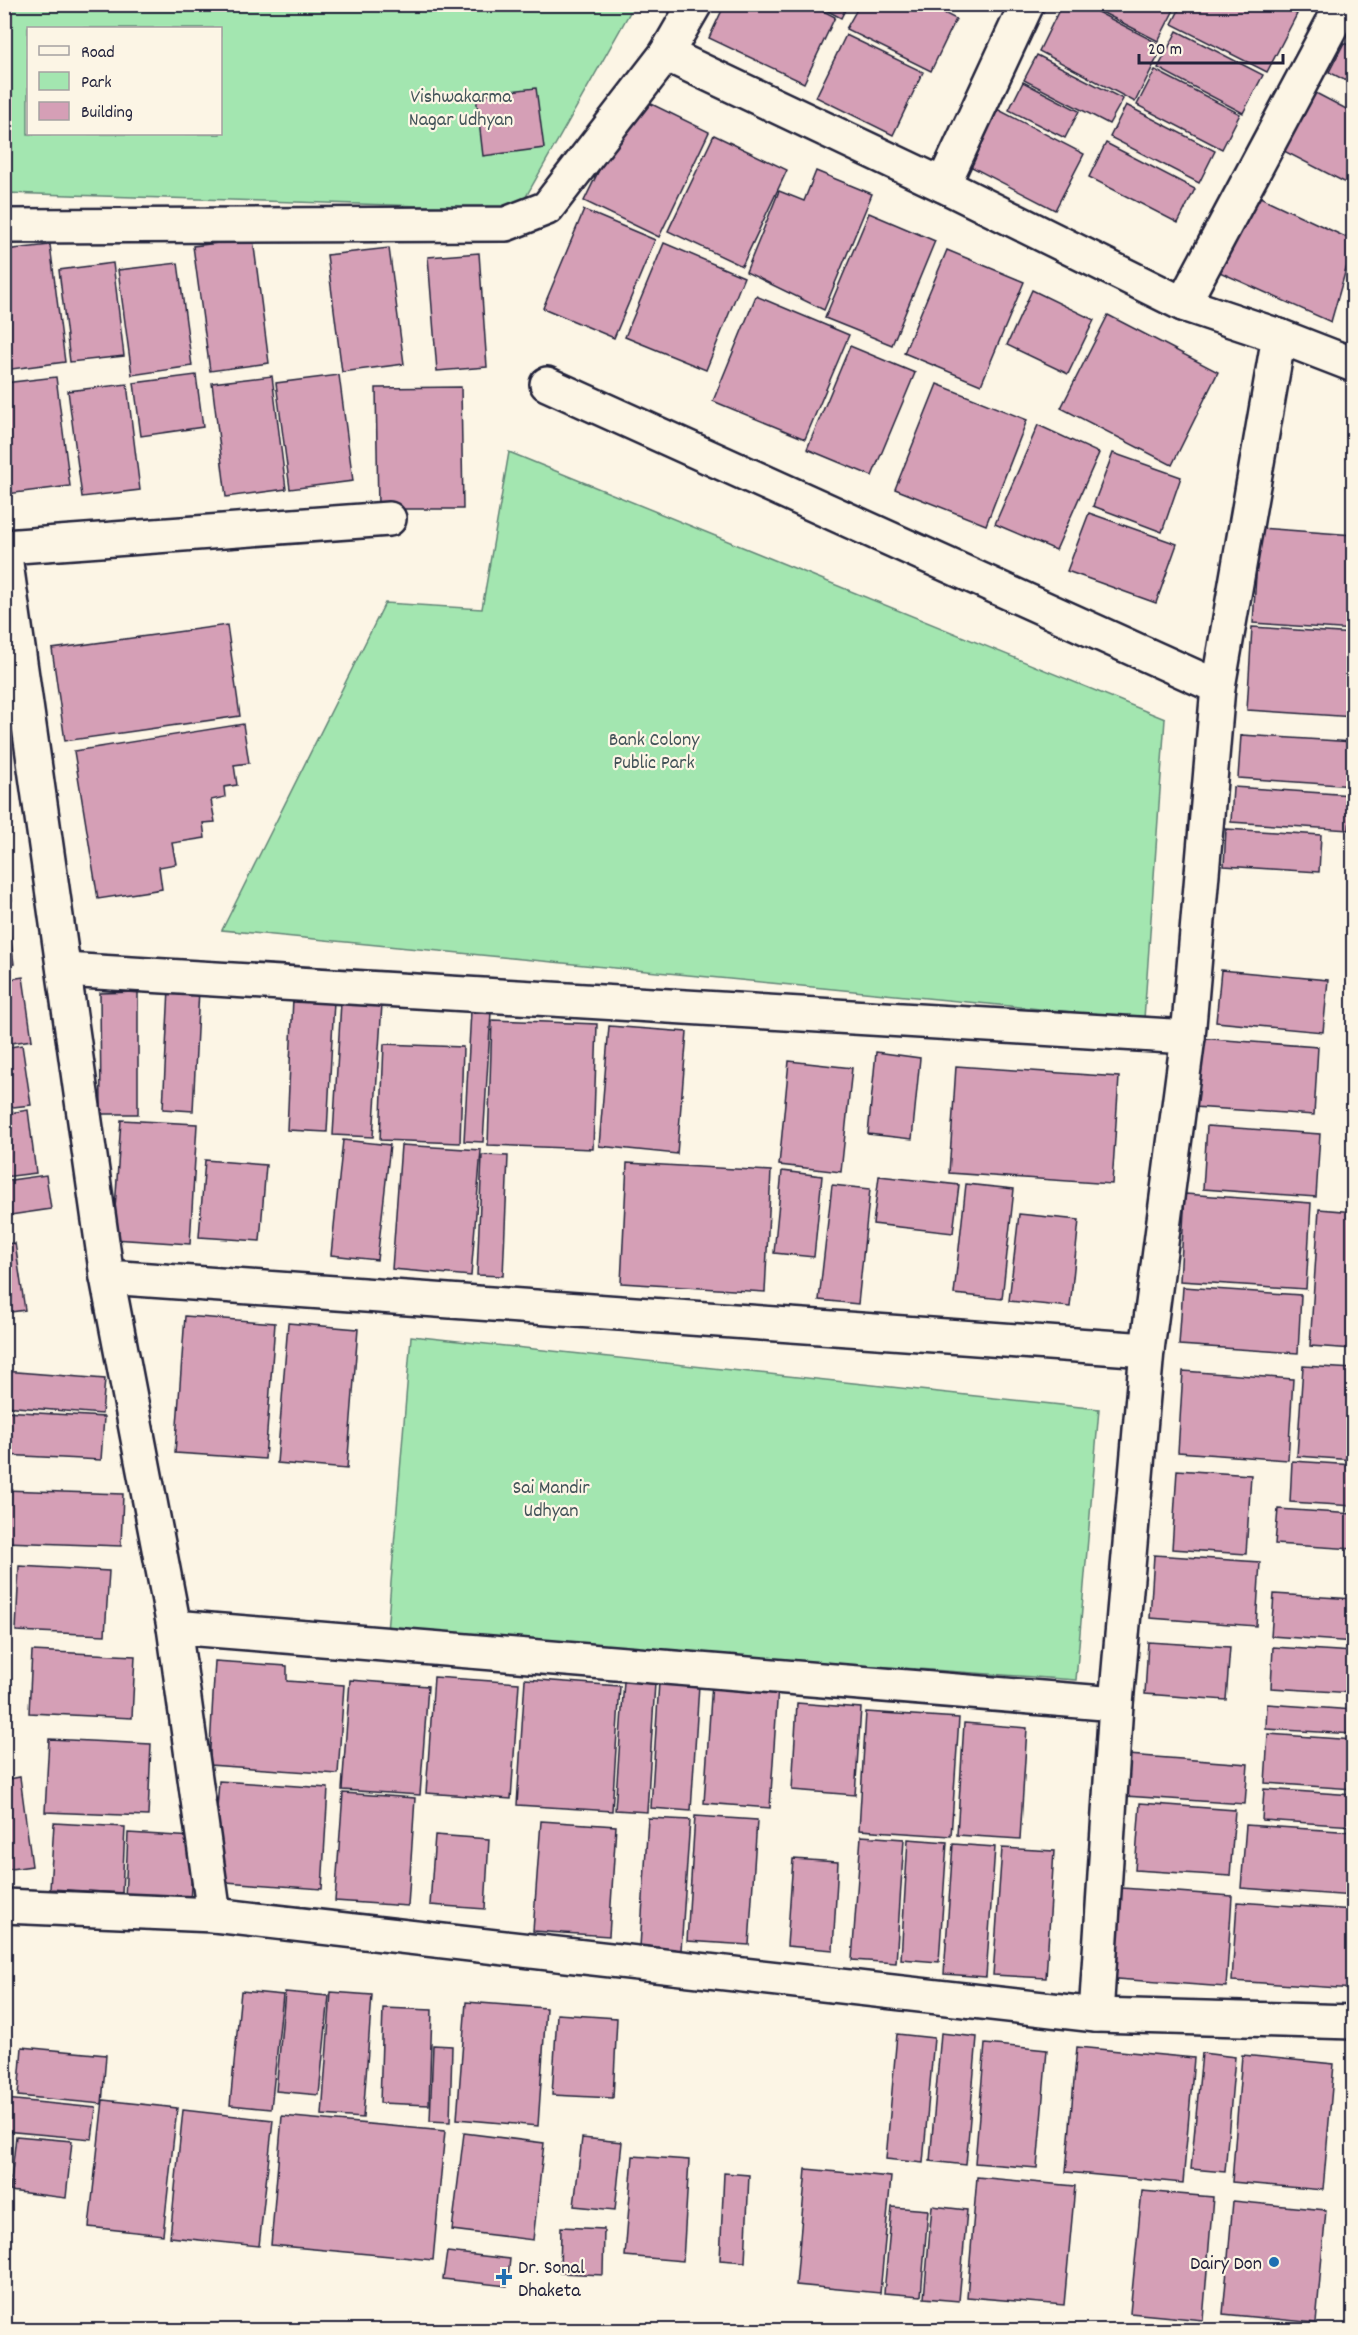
<svg xmlns="http://www.w3.org/2000/svg" width="1358" height="2335" font-family="Dekko,sans-serif">
<style>
.green{fill:#a3e6b0;stroke:#628476;stroke-width:1.5;fill-rule:evenodd}
.building{fill:#d59fb6;stroke:#22223b;stroke-width:1.5}
.lines{fill:none;stroke-linecap:round;stroke-linejoin:round}
.street-casing{stroke:#22223b;stroke-width:38}
.street{stroke:#fcf5e5;stroke-width:33}
.poi-dot{fill:#1f6fb2;stroke:#fcf5e5;stroke-width:2}
.labels{text-anchor:middle;stroke-width:4.5;stroke-linejoin:round;paint-order:stroke}
.park-label{font-size:20px;fill:#425358;stroke:#fcf5e5}
.poi-label{font-size:20px;fill:#22223b;stroke:#fcf5e5;text-anchor:end}
</style>
<rect width="100%" height="100%" fill="#fcf5e5"/>
<filter id="ink" filterUnits="userSpaceOnUse"><feTurbulence type="fractalNoise" baseFrequency=".0167" numOctaves="2"/><feDisplacementMap in="SourceGraphic" scale="12" xChannelSelector="R" yChannelSelector="G"/><feConvolveMatrix kernelMatrix="1 2 1 2 8 2 1 2 1" color-interpolation-filters="sRGB"/></filter>
<g filter="url(#ink)">
<!-- green -->
<g class="green">
<path d="M5,5H634L519,209L5,193ZM28,28H220V134H28Z"/>
<path d="M509,452L1165,719L1144,1019L222,930L385,603L482,609Z"/>
<path d="M411,1336L1099,1409L1076,1680L387,1632Z"/>
</g>
<!-- building -->
<g class="building">
<path d="M725,4H810L835,17L804,83L709,38Z"/>
<path d="M815,4H848L841,18Z"/>
<path d="M860,4H934L932,7L956,19L931,71L846,29Z"/>
<path d="M1062,4H1082L1163,46L1135,102L1039,51Z"/>
<path d="M1086,4H1177L1158,41Z"/>
<path d="M1182,4H1279L1297,14L1267,72L1172,24Z"/>
<path d="M1177,31L1263,75L1243,113L1158,68Z"/>
<path d="M846,35L923,72L893,135L816,97Z"/>
<path d="M1344,43L1354,48V85L1329,72Z"/>
<path d="M1037,55L1123,99L1109,124L1024,80Z"/>
<path d="M1155,70L1240,114L1222,149L1137,105Z"/>
<path d="M1023,82L1079,111L1065,138L1009,110Z"/>
<path d="M536,88L544,148L483,156L476,95Z"/>
<path d="M1312,91L1354,113V187L1282,150Z"/>
<path d="M635,96L709,132L659,237L584,201Z"/>
<path d="M1126,105L1215,151L1199,183L1110,137Z"/>
<path d="M993,107L1084,154L1055,210L964,163Z"/>
<path d="M714,135L787,170L742,266L668,231Z"/>
<path d="M1106,143L1195,189L1178,223L1089,177Z"/>
<path d="M816,171L872,194L824,310L746,272L779,191L804,201Z"/>
<path d="M1258,196L1354,241L1331,322L1215,270Z"/>
<path d="M584,210L655,240L614,338L543,308Z"/>
<path d="M869,213L935,241L892,345L825,318Z"/>
<path d="M253,239L269,363L210,371L193,246Z"/>
<path d="M664,243L744,277L706,370L625,337Z"/>
<path d="M50,245L65,362L4,370V250Z"/>
<path d="M389,248L404,364L342,372L327,255Z"/>
<path d="M947,250L1024,282L981,385L904,353Z"/>
<path d="M479,253L487,367L437,371L428,257Z"/>
<path d="M113,263L124,356L70,362L59,270Z"/>
<path d="M178,263L192,366L132,375L118,270Z"/>
<path d="M1032,290L1094,320L1068,374L1007,345Z"/>
<path d="M756,296L849,335L805,439L713,401Z"/>
<path d="M1108,315L1218,372L1172,465L1061,408Z"/>
<path d="M850,346L915,373L872,476L807,449Z"/>
<path d="M196,375L203,427L141,436L134,383Z"/>
<path d="M339,375L353,481L290,489L276,383Z"/>
<path d="M272,376L286,489L226,497L212,383Z"/>
<path d="M56,377L70,486L7,494L4,475V383Z"/>
<path d="M127,384L140,490L82,497L68,391Z"/>
<path d="M937,384L1027,420L986,525L895,489Z"/>
<path d="M461,387L463,509H378L376,388Z"/>
<path d="M1038,425L1099,453L1056,550L995,524Z"/>
<path d="M1113,453L1181,477L1162,532L1093,506Z"/>
<path d="M1089,513L1177,544L1156,603L1067,571Z"/>
<path d="M1259,528L1354,535V630L1253,623Z"/>
<path d="M227,625L240,716L65,741L52,649Z"/>
<path d="M1252,627L1354,634V717L1247,710Z"/>
<path d="M243,724L249,763L234,765L237,785L224,787L225,797L211,800L215,822L203,823L205,838L172,843L176,864L159,867L162,889L98,899L74,751Z"/>
<path d="M1241,735L1354,742V786L1238,778Z"/>
<path d="M1233,787L1352,795L1349,830L1231,822Z"/>
<path d="M1226,829L1321,835L1319,872L1224,866Z"/>
<path d="M4,847L12,900L4,901Z"/>
<path d="M4,909H7L14,964L4,965Z"/>
<path d="M1221,970L1328,980L1323,1032L1216,1022Z"/>
<path d="M23,977L32,1040L4,1044V980Z"/>
<path d="M169,988L199,989L193,1111L163,1109Z"/>
<path d="M138,992V1114H101L100,993Z"/>
<path d="M293,998L334,1001L327,1132L287,1130Z"/>
<path d="M341,1002L382,1004L373,1137L333,1135Z"/>
<path d="M471,1010L491,1012L483,1142L464,1141Z"/>
<path d="M492,1020L597,1024L593,1149L488,1145Z"/>
<path d="M609,1026L687,1032L677,1154L599,1146Z"/>
<path d="M1198,1038L1318,1047L1314,1115L1194,1107Z"/>
<path d="M384,1044L463,1047L460,1143L380,1140Z"/>
<path d="M22,1045L31,1105L4,1108V1048Z"/>
<path d="M876,1052L920,1058L912,1139L868,1134Z"/>
<path d="M789,1061L852,1068L841,1172L779,1165Z"/>
<path d="M956,1066L1119,1077L1112,1184L949,1173Z"/>
<path d="M28,1110L36,1173L4,1177V1114Z"/>
<path d="M121,1120L197,1124L190,1244L113,1239Z"/>
<path d="M1207,1126L1320,1134L1316,1197L1203,1189Z"/>
<path d="M343,1140L390,1145L377,1260L331,1255Z"/>
<path d="M401,1145L481,1150L471,1276L392,1269Z"/>
<path d="M482,1155L508,1156L503,1276L477,1275Z"/>
<path d="M205,1160L266,1165L260,1241L199,1237Z"/>
<path d="M627,1163L771,1171L765,1292L621,1283Z"/>
<path d="M782,1171L822,1176L814,1257L774,1253Z"/>
<path d="M46,1175L51,1209L4,1216V1181Z"/>
<path d="M879,1176L959,1185L953,1233L873,1224Z"/>
<path d="M966,1184L1014,1189L1002,1299L954,1294Z"/>
<path d="M832,1185L870,1189L858,1304L819,1300Z"/>
<path d="M1185,1194L1311,1203L1306,1289L1180,1281Z"/>
<path d="M1319,1209L1354,1212V1349L1310,1346Z"/>
<path d="M1019,1214L1079,1220L1070,1307L1009,1301Z"/>
<path d="M15,1243L25,1310L4,1313V1244Z"/>
<path d="M1183,1287L1301,1295L1298,1353L1179,1345Z"/>
<path d="M185,1316L275,1323L265,1459L175,1453Z"/>
<path d="M288,1323L358,1329L347,1469L277,1463Z"/>
<path d="M1303,1366L1354,1369V1460L1297,1456Z"/>
<path d="M4,1371L105,1379L102,1414L4,1406Z"/>
<path d="M1183,1371L1293,1379L1288,1460L1178,1452Z"/>
<path d="M4,1411L104,1417L101,1460L4,1455Z"/>
<path d="M1292,1461L1354,1465V1506L1290,1502Z"/>
<path d="M1177,1470L1251,1475L1246,1554L1172,1549Z"/>
<path d="M4,1490L123,1494L121,1546L4,1542Z"/>
<path d="M1278,1509L1354,1514V1549L1275,1544Z"/>
<path d="M1154,1555L1260,1562L1256,1626L1150,1618Z"/>
<path d="M19,1566L109,1571L105,1635L16,1631Z"/>
<path d="M1274,1594L1354,1599V1642L1271,1636Z"/>
<path d="M1148,1642L1230,1647L1226,1700L1145,1694Z"/>
<path d="M1273,1647L1354,1652V1693L1271,1688Z"/>
<path d="M32,1651L135,1656L132,1718L29,1713Z"/>
<path d="M215,1661L287,1666V1681L344,1685L338,1774L209,1765Z"/>
<path d="M434,1677L519,1683L511,1799L426,1793Z"/>
<path d="M525,1679L620,1686L612,1811L517,1805Z"/>
<path d="M350,1680L428,1686L420,1795L342,1790Z"/>
<path d="M624,1681L655,1683L647,1812L615,1810Z"/>
<path d="M659,1682L699,1685L691,1811L651,1808Z"/>
<path d="M712,1682L778,1687L770,1808L704,1803Z"/>
<path d="M797,1703L861,1708L855,1795L792,1790Z"/>
<path d="M1267,1704L1354,1710V1734L1266,1729Z"/>
<path d="M866,1712L959,1718L951,1836L859,1830Z"/>
<path d="M964,1723L1027,1728L1020,1839L957,1835Z"/>
<path d="M1268,1734L1354,1740V1789L1265,1783Z"/>
<path d="M49,1739L151,1744L148,1816L45,1812Z"/>
<path d="M1128,1755L1248,1764L1245,1804L1125,1796Z"/>
<path d="M20,1777L32,1866L4,1870V1780Z"/>
<path d="M219,1781L328,1788L322,1889L212,1881Z"/>
<path d="M1264,1789L1354,1795V1826L1262,1820Z"/>
<path d="M343,1793L415,1798L408,1906L335,1901Z"/>
<path d="M1140,1803L1235,1810L1230,1876L1135,1870Z"/>
<path d="M695,1816L757,1820L749,1945L687,1941Z"/>
<path d="M648,1818L690,1820L681,1950L640,1947Z"/>
<path d="M541,1821L616,1826L609,1936L533,1931Z"/>
<path d="M54,1823L125,1827L122,1893L50,1889Z"/>
<path d="M1246,1825L1354,1832V1896L1241,1888Z"/>
<path d="M128,1833L194,1837L190,1903L125,1899Z"/>
<path d="M435,1835L489,1839L485,1909L430,1905Z"/>
<path d="M861,1836L904,1839L896,1963L852,1960Z"/>
<path d="M908,1839L947,1842L939,1962L901,1959Z"/>
<path d="M953,1844L995,1847L986,1977L944,1974Z"/>
<path d="M1002,1848L1054,1851L1046,1978L993,1975Z"/>
<path d="M793,1859L838,1862L833,1950L787,1946Z"/>
<path d="M1108,1887L1232,1896L1226,1987L1103,1978Z"/>
<path d="M1237,1902L1354,1910V1989L1232,1981Z"/>
<path d="M241,1991L283,1995L271,2109L230,2105Z"/>
<path d="M285,1992L329,1996L319,2095L276,2091Z"/>
<path d="M331,1992L372,1995L363,2118L322,2115Z"/>
<path d="M466,2002L546,2008L538,2126L457,2119Z"/>
<path d="M383,2008L432,2010L429,2105L380,2103Z"/>
<path d="M557,2014L617,2018L613,2098L552,2095Z"/>
<path d="M941,2033L977,2037L966,2165L930,2161Z"/>
<path d="M897,2034L934,2038L923,2163L886,2159Z"/>
<path d="M985,2044L1047,2050L1037,2168L975,2163Z"/>
<path d="M433,2045L452,2046L450,2122L430,2121Z"/>
<path d="M22,2047L106,2055L102,2104L18,2096Z"/>
<path d="M1077,2047L1194,2058L1183,2183L1066,2172Z"/>
<path d="M1202,2053L1235,2057L1225,2172L1191,2169Z"/>
<path d="M1242,2055L1334,2064L1323,2190L1232,2182Z"/>
<path d="M5,2099L96,2108L92,2139L4,2131Z"/>
<path d="M103,2100L177,2108L163,2235L89,2227Z"/>
<path d="M183,2110L273,2120L259,2246L170,2237Z"/>
<path d="M282,2116L445,2131L433,2260L271,2245Z"/>
<path d="M464,2133L544,2143L533,2240L452,2230Z"/>
<path d="M16,2136L72,2141L66,2198L10,2191Z"/>
<path d="M582,2138L622,2142L615,2210L574,2206Z"/>
<path d="M633,2156L689,2160L683,2261L625,2256Z"/>
<path d="M806,2169L891,2177L880,2293L796,2285Z"/>
<path d="M724,2173L749,2175L745,2262L720,2260Z"/>
<path d="M977,2177L1075,2186L1064,2305L967,2297Z"/>
<path d="M1142,2191L1213,2197L1203,2320L1130,2313Z"/>
<path d="M1233,2201L1326,2210L1316,2323L1223,2314Z"/>
<path d="M932,2206L967,2210L959,2301L924,2298Z"/>
<path d="M892,2207L928,2210L921,2296L884,2293Z"/>
<path d="M561,2227L604,2229L603,2275L560,2273Z"/>
<path d="M447,2252L510,2259L507,2286L443,2279Z"/>
</g>
<g class="lines">
<defs>
<g id="street">
<path d="M666,54L943,185L1183,304L1279,336L1354,365"/>
<path d="M943,185L1027,4"/>
<path d="M4,226L506,224L547,208L666,54L695,4"/>
<path d="M1183,304L1338,13"/>
<path d="M547,384L1218,687"/>
<path d="M4,547L389,519"/>
<path d="M4,549L107,1277L174,1627L214,1915"/>
<path d="M64,970L1188,1037"/>
<path d="M107,1277L1147,1350"/>
<path d="M174,1627L1116,1704"/>
<path d="M4,1906L214,1915L1096,2015L1354,2022"/>
<path d="M1096,2015L1116,1704L1147,1350L1188,1037L1218,687L1279,336"/>
</g>
</defs>
<!-- street casing -->
<use href="#street" class="street-casing"/>
<!-- street -->
<use href="#street" class="street"/>
</g>
</g>
<!-- markers -->
<g class="poi-dot">
<circle cx="1274" cy="2262" r="6"/>
<path d="M501 2268h6v6h6v6h-6v6h-6v-6h-6v-6h6z"/>
</g>
<g class="labels">
<!-- park labels -->
<g class="park-label">
<text x="461" y="102">Vishwakarma<tspan x="461" dy="23">Nagar Udhyan</tspan></text>
<text x="654" y="745">Bank Colony<tspan x="654" dy="23">Public Park</tspan></text>
<text x="551" y="1493">Sai Mandir<tspan x="551" dy="23">Udhyan</tspan></text>
</g>
<!-- poi labels -->
<g class="poi-label">
<text x="1262" y="2269">Dairy Don</text>
<text x="518" y="2273" text-anchor="start">Dr. Sonal<tspan x="518" dy="23">Dhaketa</tspan></text>
</g>
</g>
<!-- margin -->
<rect width="1358" height="2335" fill="none" stroke="#fcf5e5" stroke-width="24"/>
<rect x="12" y="12" width="1334" height="2311" fill="none" stroke="#22223b" stroke-width="2" filter="url(#ink)"/>
<!-- legend -->
<rect x="27" y="27" width="195" height="108" fill="#fcf5e5" stroke="#a5a1a1" stroke-width="1.5"/>
<rect x="39" y="46" width="30" height="9" fill="#fcf5e5" stroke="#a5a1a1" stroke-width="1.5"/>
<text x="81" y="57" font-size="18" fill="#22223b">Road</text>
<rect x="39" y="72" width="30" height="18" fill="#a3e6b0" stroke="#a5a1a1" stroke-width="1.5"/>
<text x="81" y="87" font-size="18" fill="#22223b">Park</text>
<rect x="39" y="102" width="30" height="18" fill="#d59fb6" stroke="#a5a1a1" stroke-width="1.5"/>
<text x="81" y="117" font-size="18" fill="#22223b">Building</text>
<!-- scale -->
<path d="M1139 54v9h144v-9" fill="none" stroke="#22223b" stroke-width="3"/>
<text x="1148" y="54" font-size="18" fill="#22223b" stroke="#fcf5e5" stroke-width="4.5" paint-order="stroke">20 m</text>
</svg>
